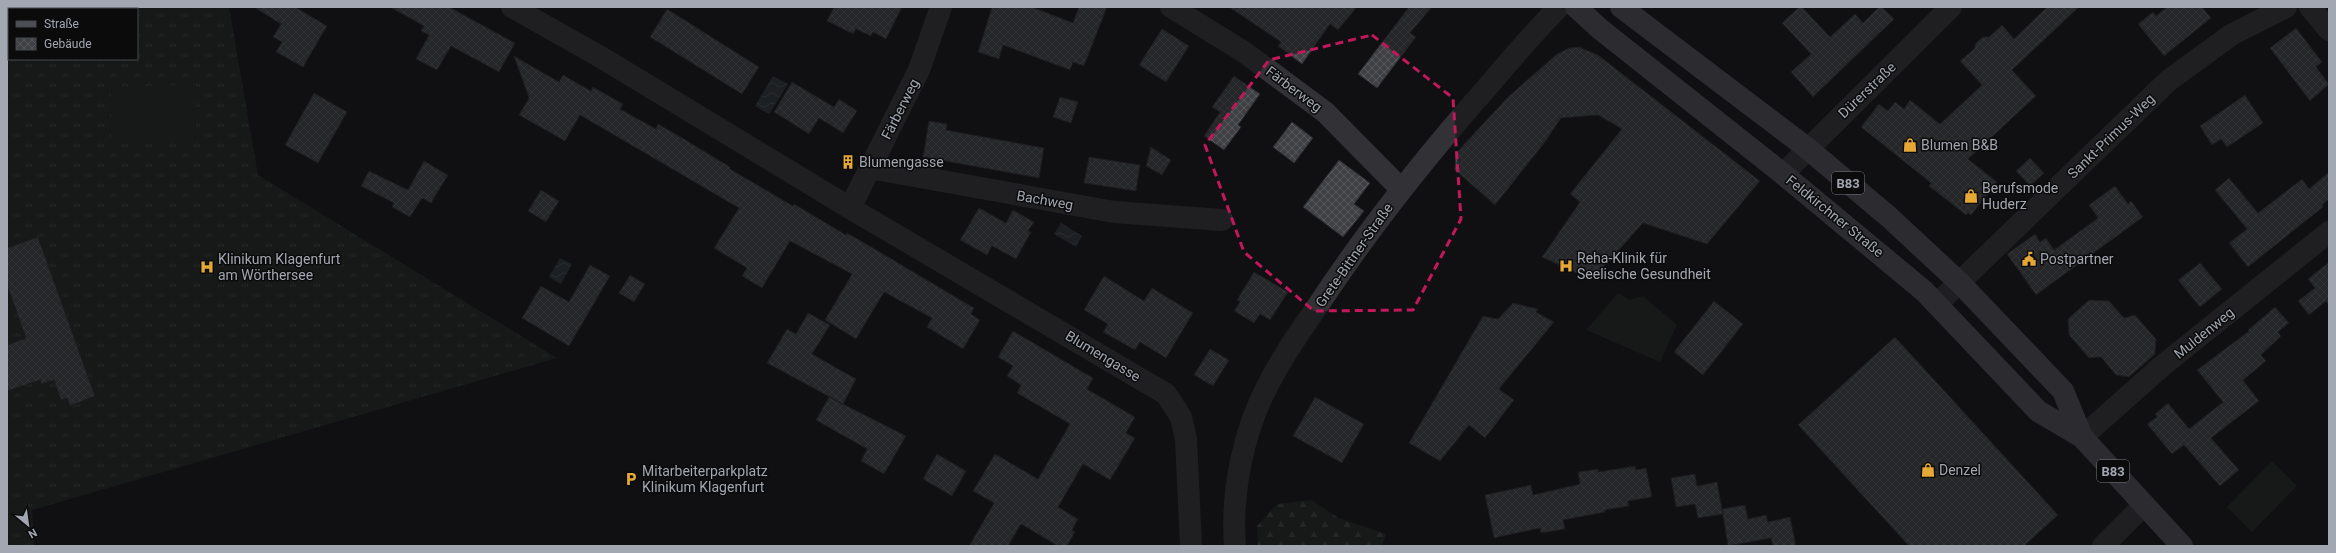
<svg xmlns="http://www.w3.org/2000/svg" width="2336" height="553" font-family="Roboto,sans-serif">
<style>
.grass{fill:url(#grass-tufts);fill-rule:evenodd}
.forest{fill:url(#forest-firs)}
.garden{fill:#1d241e}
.water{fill:url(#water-waves)}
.building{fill:url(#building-cross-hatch);stroke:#2a2a2d}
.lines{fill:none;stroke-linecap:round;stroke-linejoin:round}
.minor{stroke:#323236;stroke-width:22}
.major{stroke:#4e4f55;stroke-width:22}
.marked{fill:none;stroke:#c2185b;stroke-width:3;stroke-dasharray:8 5;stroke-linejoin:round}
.labels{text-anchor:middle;stroke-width:3;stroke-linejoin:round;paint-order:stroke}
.shield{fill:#0b0b0c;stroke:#757880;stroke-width:1}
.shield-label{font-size:13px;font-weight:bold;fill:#a2a7b1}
.street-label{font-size:14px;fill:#a2a7b1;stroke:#0b0b0c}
.poi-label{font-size:14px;fill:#a2a7b1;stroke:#0b0b0c;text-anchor:start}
</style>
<defs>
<pattern id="grass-tufts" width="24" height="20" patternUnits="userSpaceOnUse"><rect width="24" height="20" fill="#1d241e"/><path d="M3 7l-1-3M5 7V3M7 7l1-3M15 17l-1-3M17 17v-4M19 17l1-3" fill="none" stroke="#3b413c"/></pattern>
<pattern id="forest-firs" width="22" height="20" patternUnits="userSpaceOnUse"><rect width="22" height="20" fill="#1d241e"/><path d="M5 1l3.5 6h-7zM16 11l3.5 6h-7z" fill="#3b413c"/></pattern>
<pattern id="water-waves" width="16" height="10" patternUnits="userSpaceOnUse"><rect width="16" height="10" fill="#2b3339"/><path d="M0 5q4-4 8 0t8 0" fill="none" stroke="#474e53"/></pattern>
<pattern id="building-cross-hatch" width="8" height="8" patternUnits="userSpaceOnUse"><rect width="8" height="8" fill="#3f4044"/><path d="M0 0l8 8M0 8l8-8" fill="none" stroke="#58595d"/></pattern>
</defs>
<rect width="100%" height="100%" fill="#101012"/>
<!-- grass -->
<path class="grass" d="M7,7H229L258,175L557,358L32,510L34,546H7ZM9,9H137V59H9Z"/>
<!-- forest -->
<path class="forest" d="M1311,500L1339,518L1386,534L1382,546H1258L1257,526L1277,504Z"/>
<!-- garden -->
<g class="garden">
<path d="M195,85L196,142L112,144L111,87Z"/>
<path d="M1618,293L1630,300L1643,296L1677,325L1660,362L1586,330Z"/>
<path d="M2272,461L2297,486L2252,532L2227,507Z"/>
</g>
<!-- water -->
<g class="water">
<path d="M773,76L788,84L769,114L755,106Z"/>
<path d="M1061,223L1082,236L1076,247L1054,234Z"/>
<path d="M560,258L572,264L561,284L549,277Z"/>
</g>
<!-- building -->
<g class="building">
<path d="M254,7H295L327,26L303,67L276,52L282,42L273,37L281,24Z"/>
<path d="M390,7H449L515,43L499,72L451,46L437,70L416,59L429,35L421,31L424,26Z"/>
<path d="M834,7H902L886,39L873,32L871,36L856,29L853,34L827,21Z"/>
<path d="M992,7H1032L1073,23L1079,7H1107L1084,66L1073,62L1070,70L1003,45L999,59L978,52Z"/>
<path d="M1229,7H1357L1338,30L1330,24L1302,64L1278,46L1281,42Z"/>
<path d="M1409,7H1432L1410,33L1416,37L1377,88L1358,74Z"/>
<path d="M1799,7H1802L1830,37L1855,14L1863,23L1879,7H1882L1894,19L1813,97L1791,72L1811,54L1782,23Z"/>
<path d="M2047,7H2079L2012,70L2036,96L1968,159L1997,182L1971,215L1968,213L1966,215L1929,186L1931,183L1861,127L1879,104L1888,111L1895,102L1904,109L1910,100L1940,124L1982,85L1960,61L1975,48V44L1983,37H1989L2002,25L2014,39Z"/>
<path d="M2167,7H2202L2211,18L2164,56L2138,24L2153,12L2156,16Z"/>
<path d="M667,9L759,67L742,94L650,37Z"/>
<path d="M2296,28L2322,62L2316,67L2329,84L2310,101L2270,48Z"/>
<path d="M1162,29L1189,46L1166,82L1139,65Z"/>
<path d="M1579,47L1598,55L1760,181L1707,244L1643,223L1593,279L1558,266L1559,265L1542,257L1580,202L1570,194L1622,129L1598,115L1561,118L1545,142L1495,205L1455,170L1456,153L1509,96L1557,54L1569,48Z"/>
<path d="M514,56L559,82L563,75L591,91L593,87L623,104L620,109L656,129L658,124L684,139L730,167V169L793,206L794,204L846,235L847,233L873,248L974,308L971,314L980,320L963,349L927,327L932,318L884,292L856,339L825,320L852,274L790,241L762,288L742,276L747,268L714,248L739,208L580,115L565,141L519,115L529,98Z"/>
<path d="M1234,76L1260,94L1238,125L1241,127L1224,150L1204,136L1220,112L1212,107Z"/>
<path d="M792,82L834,107L839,99L857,111L843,133L819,118L809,134L774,112Z"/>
<path d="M314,93L347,112L318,163L285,145Z"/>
<path d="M2245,95L2263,123L2227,147L2221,139L2212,145L2200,126Z"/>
<path d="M1060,97L1078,102L1071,123L1053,117Z"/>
<path d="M929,121L947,124L946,130L1044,148L1039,178L923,157Z"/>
<path d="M1292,122L1313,138L1294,163L1273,147Z"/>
<path d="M1151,147L1171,160L1162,175L1146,166Z"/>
<path d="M1089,157L1140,165L1136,191L1084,183Z"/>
<path d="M2030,158L2044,173L2030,186L2016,171Z"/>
<path d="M1339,160L1370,183L1354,204L1364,211L1343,237L1303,207Z"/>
<path d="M424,161L448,175L431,203L422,198L410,217L392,207L394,203L361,186L369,171L408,190Z"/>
<path d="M2329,172V199L2322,205L2323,207L2248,267L2229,243L2247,229L2215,190L2229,178L2258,213L2302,179L2309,189Z"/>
<path d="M2115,186L2128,204L2131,201L2143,217L2036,295L2007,254L2035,234L2040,242L2046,238L2054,250L2098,218L2089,205Z"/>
<path d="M541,190L559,201L546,222L528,211Z"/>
<path d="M979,208L1006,223L1013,210L1034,222L1028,231L1031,232L1016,259L992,246L987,255L960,240Z"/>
<path d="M38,237L95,396L70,406L67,398L61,400L54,380L41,384L40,380L7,391V345L26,338L7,285V248Z"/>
<path d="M2329,262V305L2326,301L2309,315L2298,301L2315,288L2308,279Z"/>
<path d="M2200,263L2222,289L2200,307L2178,280Z"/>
<path d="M590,265L610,276L569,346L522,318L541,286L569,302Z"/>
<path d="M1254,272L1288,292L1270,320L1260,314L1254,323L1234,311L1240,302L1237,300Z"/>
<path d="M630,275L645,284L634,302L619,293Z"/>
<path d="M1104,276L1144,301L1152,288L1193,313L1166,358L1140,342L1135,350L1103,332L1108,324L1084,310Z"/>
<path d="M2089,300L2109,301L2124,318L2135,315L2156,339L2155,354L2129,377L2116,375L2101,357L2089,358L2069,335L2068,319Z"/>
<path d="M1714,301L1743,324L1703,375L1674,352Z"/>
<path d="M1513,303L1538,309L1536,312L1554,322L1499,389L1514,400L1485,438L1469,425L1440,461L1409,443L1483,316L1498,319Z"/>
<path d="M2275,307L2289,323L2278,332L2281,336L2261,355L2266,361L2243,380L2259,401L2211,438L2239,470L2220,486L2184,445L2172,454L2147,424L2157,417L2155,414L2168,403L2189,429L2223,402L2197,370L2249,331L2248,330Z"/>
<path d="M808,313L830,325L812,354L856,379L843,404L767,363L787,329L796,334Z"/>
<path d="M1013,331L1093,378L1087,389L1135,417L1126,433L1135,438L1110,480L1083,464L1058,507L1078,519L1072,530L1075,532L1067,546H1058L1021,524L1008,546H969L994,503L973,491L995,454L1038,479L1070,424L1017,393L1021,385L1007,376L1013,366L998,357Z"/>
<path d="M1895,337L2058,515L2024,546H1909L1798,425Z"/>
<path d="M1210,349L1229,360L1213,386L1194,375Z"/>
<path d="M829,397L906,436L884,474L861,461L867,449L816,420Z"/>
<path d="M1315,397L1364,424L1342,463L1293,436Z"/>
<path d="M937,454L966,471L952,496L923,479Z"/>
<path d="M1635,466L1636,470L1646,468L1652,497L1628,501L1629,506L1605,510V512L1563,520L1565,529L1541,533L1540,528L1494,538L1485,495L1531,485L1533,495L1580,484L1578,472L1598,469V472Z"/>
<path d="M1695,474L1697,486L1717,482L1723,514L1698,518L1695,504L1676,507L1671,478Z"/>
<path d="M1745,505L1748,519L1766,515L1768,522L1790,517L1796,546H1773L1771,538L1728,546L1722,509Z"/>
</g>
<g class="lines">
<!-- minor -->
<g class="minor">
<path d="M512,7L604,59L850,208L1166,394L1181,417L1186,439L1191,546"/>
<path d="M1171,7L1244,52L1325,112L1401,189"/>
<path d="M2310,7L2329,30"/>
<path d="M870,168L1114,212L1222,220"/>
<path d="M1783,174L1951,7"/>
<path d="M850,208L919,70L941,7"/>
<path d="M1937,304L2168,81L2231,35L2286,7"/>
<path d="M2082,437L2162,366L2329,232"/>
<path d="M1235,546C1231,492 1243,431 1269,383C1283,354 1303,328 1321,301C1372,224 1429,153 1490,84C1512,58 1534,32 1559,7"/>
<path d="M2103,546L2144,505"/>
</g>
<!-- major -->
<g class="major">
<path d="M1576,7L1600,29L1783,174L1924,291L2038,411L2082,437L2182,546"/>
<path d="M1621,7L1807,148L1889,217L1960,283L2063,391L2082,437"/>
</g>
</g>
<!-- marked area -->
<path d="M0 0H2336V553H0ZM1372,35L1453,98L1461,219L1413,310L1314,311L1244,252L1205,145L1269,60Z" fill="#101012" fill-opacity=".55" fill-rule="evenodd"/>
<path class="marked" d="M1372,35L1453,98L1461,219L1413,310L1314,311L1244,252L1205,145L1269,60Z"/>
<!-- icons -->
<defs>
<symbol id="shop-bare" viewBox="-9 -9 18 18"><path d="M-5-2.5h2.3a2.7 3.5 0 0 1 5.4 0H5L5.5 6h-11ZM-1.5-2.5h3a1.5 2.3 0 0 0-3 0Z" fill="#e5a835" stroke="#0b0b0c" stroke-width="2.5" paint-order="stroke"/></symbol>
<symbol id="building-bare" viewBox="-9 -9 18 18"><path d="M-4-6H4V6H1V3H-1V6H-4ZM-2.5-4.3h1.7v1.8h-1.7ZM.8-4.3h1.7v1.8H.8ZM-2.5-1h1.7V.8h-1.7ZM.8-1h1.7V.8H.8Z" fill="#e5a835" stroke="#0b0b0c" stroke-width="2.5" paint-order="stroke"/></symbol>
<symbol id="civic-bare" viewBox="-9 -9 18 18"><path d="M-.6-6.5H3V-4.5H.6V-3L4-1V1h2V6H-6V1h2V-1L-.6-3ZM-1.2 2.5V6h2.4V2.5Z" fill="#e5a835" stroke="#0b0b0c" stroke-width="2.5" paint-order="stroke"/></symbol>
<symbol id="hospital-bare" viewBox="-9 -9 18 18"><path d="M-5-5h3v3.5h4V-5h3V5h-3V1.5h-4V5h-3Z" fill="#e5a835" stroke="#0b0b0c" stroke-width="2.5" paint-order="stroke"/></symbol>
<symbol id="parking-bare" viewBox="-9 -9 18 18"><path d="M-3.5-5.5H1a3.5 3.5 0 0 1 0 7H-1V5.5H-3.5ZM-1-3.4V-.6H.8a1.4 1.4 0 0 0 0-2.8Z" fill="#e5a835" stroke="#0b0b0c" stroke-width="2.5" paint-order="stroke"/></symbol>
</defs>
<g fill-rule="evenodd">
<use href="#shop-bare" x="1900" y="135" width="20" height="20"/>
<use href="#building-bare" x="838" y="152" width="20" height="20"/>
<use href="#shop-bare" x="1961" y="186" width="20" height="20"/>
<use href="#civic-bare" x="2019" y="249" width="20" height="20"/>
<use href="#hospital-bare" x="1556" y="256" width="20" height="20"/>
<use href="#hospital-bare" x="197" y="257" width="20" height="20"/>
<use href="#shop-bare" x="1918" y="460" width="20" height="20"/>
<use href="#parking-bare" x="621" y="469" width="20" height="20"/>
</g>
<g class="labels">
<!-- shield labels -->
<g class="shield">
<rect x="1832" y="172" width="32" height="22" rx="3"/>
<rect x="2097" y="460" width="32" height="22" rx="3"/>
</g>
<g class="shield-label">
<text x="1848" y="188">B83</text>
<text x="2113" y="476">B83</text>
</g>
<!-- street labels -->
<g class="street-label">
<text transform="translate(1294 89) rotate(37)" y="5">Färberweg</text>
<text transform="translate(1867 90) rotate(-44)" y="5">Dürerstraße</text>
<text transform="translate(900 109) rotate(-63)" y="5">Färberweg</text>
<text transform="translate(2111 136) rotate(-44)" y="5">Sankt-Primus-Weg</text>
<text transform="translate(1045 200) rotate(10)" y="5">Bachweg</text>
<text transform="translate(1835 216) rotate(39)" y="5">Feldkirchner Straße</text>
<text transform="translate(1354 255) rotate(-55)" y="5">Grete-Bittner-Straße</text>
<text transform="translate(2204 333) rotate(-39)" y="5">Muldenweg</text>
<text transform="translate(1103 356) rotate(31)" y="5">Blumengasse</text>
</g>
<!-- poi labels -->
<g class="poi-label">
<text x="1921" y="150">Blumen B&amp;B</text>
<text x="859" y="167">Blumengasse</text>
<text x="1982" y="193">Berufsmode<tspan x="1982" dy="16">Huderz</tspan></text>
<text x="1577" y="263">Reha-Klinik für<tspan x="1577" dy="16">Seelische Gesundheit</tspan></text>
<text x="218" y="264">Klinikum Klagenfurt<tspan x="218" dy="16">am Wörthersee</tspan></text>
<text x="2040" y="264">Postpartner</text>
<text x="1939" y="475">Denzel</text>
<text x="642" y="476">Mitarbeiterparkplatz<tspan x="642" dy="16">Klinikum Klagenfurt</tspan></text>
</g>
</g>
<!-- border -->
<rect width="2336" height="553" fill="none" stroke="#a2a7b1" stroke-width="16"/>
<!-- legend -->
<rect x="8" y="8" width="130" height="52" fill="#0b0b0c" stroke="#47494e"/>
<rect x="16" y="21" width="20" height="6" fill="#4e4f55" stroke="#47494e"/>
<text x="44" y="28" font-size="12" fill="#a2a7b1">Straße</text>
<rect x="16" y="38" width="20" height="12" fill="url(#building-cross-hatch)" stroke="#47494e"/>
<text x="44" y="48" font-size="12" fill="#a2a7b1">Gebäude</text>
<!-- north arrow -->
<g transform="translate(28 525) rotate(151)" stroke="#0b0b0c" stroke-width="3" paint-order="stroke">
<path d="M0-3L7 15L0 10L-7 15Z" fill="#a2a7b1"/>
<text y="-6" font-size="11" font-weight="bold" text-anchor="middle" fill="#a2a7b1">N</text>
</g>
</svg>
